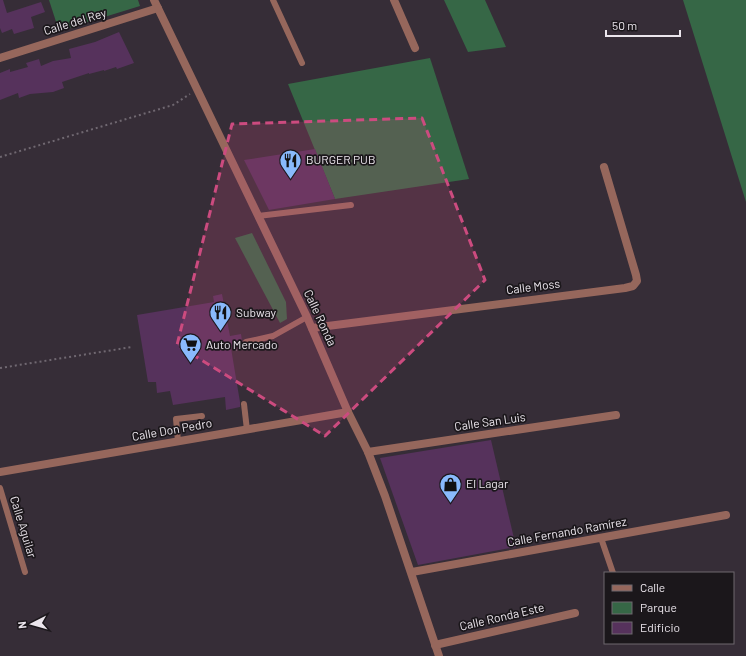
<svg xmlns="http://www.w3.org/2000/svg" width="746" height="656" font-family="Barlow,sans-serif">
<style>
.green{fill:#366746}
.building{fill:#56325c}
.lines{fill:none;stroke-linecap:round;stroke-linejoin:round}
.path{stroke:#706871;stroke-width:2;stroke-dasharray:2 3;stroke-linecap:butt}
.service{stroke:#96675c;stroke-width:6}
.minor{stroke:#96675c;stroke-width:8}
.marked{fill:#cc4b7f;fill-opacity:0.2;stroke:#cc4b7f;stroke-width:3;stroke-dasharray:8 5;stroke-linejoin:round}
.labels{text-anchor:middle;stroke-width:3.5;stroke-linejoin:round;paint-order:stroke}
.street-label{font-size:12px;fill:#ebe5ec;stroke:#1b171b}
.poi-label{font-size:12px;fill:#ebe5ec;stroke:#1b171b;text-anchor:start}
</style>
<rect width="100%" height="100%" fill="#362d37"/>
<!-- green -->
<g class="green">
<path d="M49,0H138L140,6L59,31Z"/>
<path d="M444,0H485L506,47L468,52Z"/>
<path d="M683,0H746V202Z"/>
<path d="M430,58L469,179L335,199L288,84Z"/>
<path d="M252,233L286,302L287,319L280,323L235,238Z"/>
</g>
<!-- building -->
<g class="building">
<path d="M0,0H3L7,13L41,2L45,12L31,17L34,28L14,34L12,29L2,33L0,28Z"/>
<path d="M119,32L134,63L117,69L116,67L104,71V70L89,74V73L62,82L64,88L53,92L30,94L19,98L18,93L0,100V73L10,69V72L28,67L26,63L39,59L41,66L53,61L71,58L69,49L95,42Z"/>
<path d="M315,149L335,199L269,210L244,160Z"/>
<path d="M222,294L230,336L241,334L243,347L231,348L240,402V407L226,410L225,397L173,405L170,391L157,393L156,382H148L137,315L214,302L213,296Z"/>
<path d="M491,440L516,547L418,565L380,458Z"/>
</g>
<g class="lines">
<!-- path -->
<g class="path">
<path d="M0,157L173,105L190,94"/>
<path d="M235,350L243,349"/>
<path d="M0,368L132,347"/>
</g>
<!-- service -->
<g class="service">
<path d="M273,0L302,63"/>
<path d="M258,216L351,205"/>
<path d="M246,342L273,336L307,317"/>
<path d="M244,404L247,430"/>
<path d="M178,441L176,419L202,416"/>
<path d="M0,488L25,572"/>
<path d="M601,538L613,573"/>
</g>
<!-- minor -->
<g class="minor">
<path d="M154,0L307,317L348,412L368,452L385,496L439,656"/>
<path d="M394,0L415,48"/>
<path d="M0,58L158,8"/>
<path d="M312,328L625,288L633,286L637,281L636,275L604,167"/>
<path d="M368,452L616,415"/>
<path d="M0,472L348,412"/>
<path d="M412,572L726,515"/>
<path d="M435,645L575,613"/>
</g>
</g>
<!-- marked area -->
<path class="marked" d="M422,118L485,280L325,436L177,345L232,124Z"/>
<!-- icons -->
<defs>
<symbol id="restaurant-pin" viewBox="-11 -11 22 30"><path d="M0 17L-7.5 6A9.5 9.5 0 1 1 7.5 6Z" fill="#89bafc" stroke="#1b171b"/><path d="M-5-6h1v4h1v-4h1v4h1v-4h1v5L-1.5 .5V6h-2V.5L-5-1ZM5-6V6H3V1.5H1.5Q1.5-4 5-6Z" fill="#111"/></symbol>
<symbol id="supermarket-pin" viewBox="-11 -11 22 30"><path d="M0 17L-7.5 6A9.5 9.5 0 1 1 7.5 6Z" fill="#89bafc" stroke="#1b171b"/><path d="M-6-5.5h2.5l.6 2H6L4.5 2H-2.5L-4.4-4H-6ZM-1.5 3.2a1.3 1.3 0 1 0 .1 0ZM3 3.2a1.3 1.3 0 1 0 .1 0Z" fill="#111"/></symbol>
<symbol id="shop-pin" viewBox="-11 -11 22 30"><path d="M0 17L-7.5 6A9.5 9.5 0 1 1 7.5 6Z" fill="#89bafc" stroke="#1b171b"/><path d="M-5-2.5h2.3a2.7 3.5 0 0 1 5.4 0H5L5.5 6h-11ZM-1.5-2.5h3a1.5 2.3 0 0 0-3 0Z" fill="#111"/></symbol>
</defs>
<g fill-rule="evenodd">
<use href="#restaurant-pin" x="278" y="148" width="25" height="34"/>
<use href="#restaurant-pin" x="208" y="300" width="25" height="34"/>
<use href="#supermarket-pin" x="178" y="332" width="25" height="34"/>
<use href="#shop-pin" x="438" y="472" width="25" height="34"/>
</g>
<g class="labels">
<!-- street labels -->
<g class="street-label">
<text transform="translate(75 22) rotate(-17)" y="4">Calle del Rey</text>
<text transform="translate(533 287) rotate(-7)" y="4">Calle Moss</text>
<text transform="translate(320 318) rotate(65)" y="4">Calle Ronda</text>
<text transform="translate(490 422) rotate(-8)" y="4">Calle San Luis</text>
<text transform="translate(172 430) rotate(-10)" y="4">Calle Don Pedro</text>
<text transform="translate(23 527) rotate(73)" y="4">Calle Aguilar</text>
<text transform="translate(567 532) rotate(-10)" y="4">Calle Fernando Ramírez</text>
<text transform="translate(502 617) rotate(-13)" y="4">Calle Ronda Este</text>
</g>
<!-- poi labels -->
<g class="poi-label">
<text x="306" y="164">BURGER PUB</text>
<text x="236" y="317">Subway</text>
<text x="206" y="349">Auto Mercado</text>
<text x="466" y="488">El Lagar</text>
</g>
</g>
<!-- legend -->
<rect x="604" y="572" width="130" height="72" fill="#1b171b" stroke="#6e696f"/>
<rect x="612" y="585" width="20" height="6" fill="#96675c" stroke="#6e696f"/>
<text x="640" y="592" font-size="12" fill="#ebe5ec">Calle</text>
<rect x="612" y="602" width="20" height="12" fill="#366746" stroke="#6e696f"/>
<text x="640" y="612" font-size="12" fill="#ebe5ec">Parque</text>
<rect x="612" y="622" width="20" height="12" fill="#56325c" stroke="#6e696f"/>
<text x="640" y="632" font-size="12" fill="#ebe5ec">Edificio</text>
<!-- north arrow -->
<g transform="translate(32 624) rotate(264)" stroke="#1b171b" stroke-width="3" paint-order="stroke">
<path d="M0-3L7 15L0 10L-7 15Z" fill="#ebe5ec"/>
<text y="-6" font-size="11" font-weight="bold" text-anchor="middle" fill="#ebe5ec">N</text>
</g>
<!-- scale -->
<path d="M606 30v6h74v-6" fill="none" stroke="#ebe5ec" stroke-width="2"/>
<text x="612" y="30" font-size="12" fill="#ebe5ec" stroke="#1b171b" stroke-width="3" paint-order="stroke">50 m</text>
</svg>
